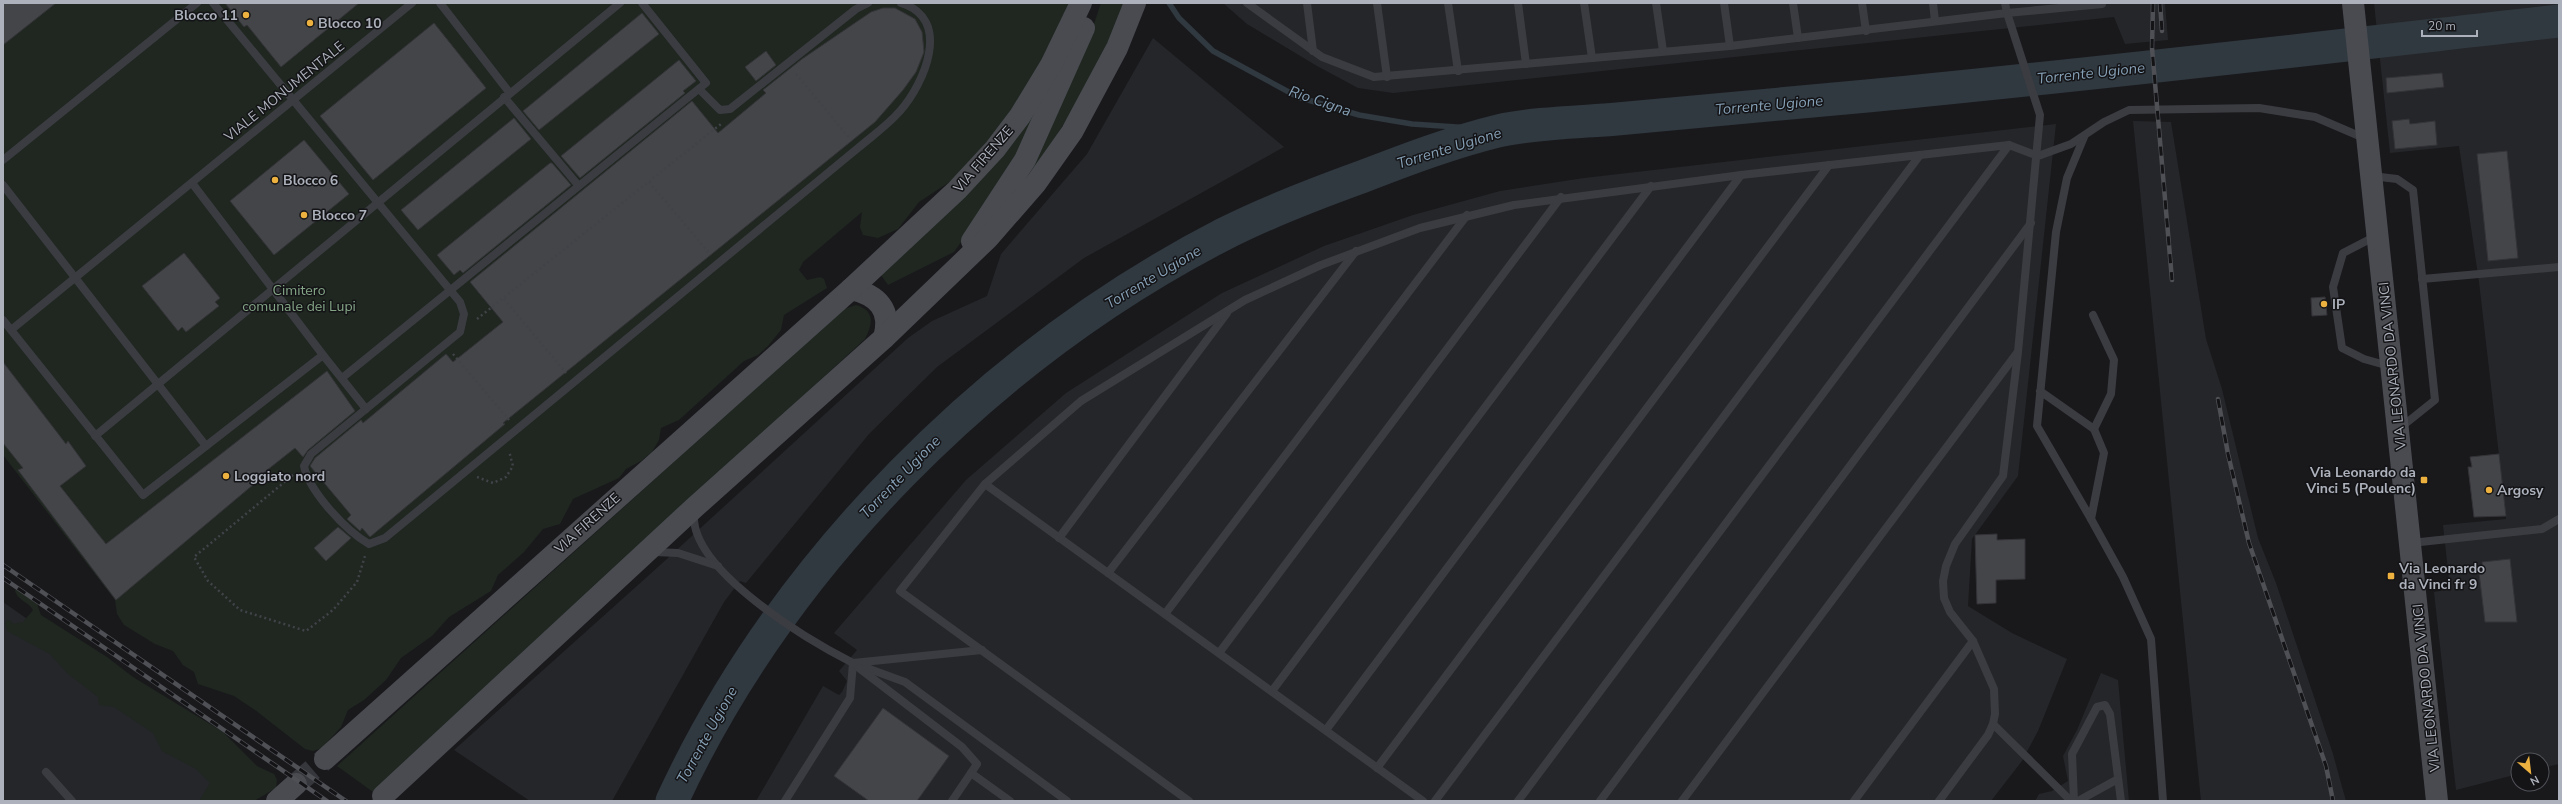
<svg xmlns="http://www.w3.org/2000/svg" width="2562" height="804" font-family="'Nunito Sans',sans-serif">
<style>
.built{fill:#252629}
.green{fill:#1f2720}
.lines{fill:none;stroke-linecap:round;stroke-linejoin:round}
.stream{stroke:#303940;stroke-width:5.5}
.river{stroke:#303940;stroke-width:33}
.building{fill:#444549;stroke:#343438}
.secondary-tunnel{stroke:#36373c;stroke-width:22;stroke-dasharray:22 11;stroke-linecap:butt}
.path{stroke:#414348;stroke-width:2.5;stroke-dasharray:2 3;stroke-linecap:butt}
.lane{stroke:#3b3c41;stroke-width:8}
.secondary{stroke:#494b51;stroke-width:22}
.rail-casing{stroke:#4e5055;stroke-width:4.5}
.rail{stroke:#141417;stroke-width:3;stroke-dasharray:9;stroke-linecap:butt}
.poi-dot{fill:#edb140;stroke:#141417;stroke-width:1.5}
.labels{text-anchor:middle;stroke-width:3;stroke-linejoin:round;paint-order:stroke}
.poi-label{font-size:14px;font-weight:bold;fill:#acb1bb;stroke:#141417;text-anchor:start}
.street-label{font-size:14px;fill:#acb1bb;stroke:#141417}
.park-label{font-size:14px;fill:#84a586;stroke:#141417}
.water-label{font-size:15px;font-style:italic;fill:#859fb4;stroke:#141417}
</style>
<rect width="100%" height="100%" fill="#19191c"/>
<!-- built -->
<g class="built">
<path d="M1223,3H2165L2168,40L2125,44L2114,17L1393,93L1358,88L1317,66L1247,24Z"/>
<path d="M2374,3H2559V764L2542,768V760H2518V774L2456,790L2434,592L2450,589L2443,525L2506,519V516L2479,282L2459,146L2390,153Z"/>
<path d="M1153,38L1284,147L1084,258L937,367L869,434L746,583L740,581L724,602L612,801H530L454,750L658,567L908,338L932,321L987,296L1001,254L1087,154Z"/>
<path d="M2133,121L2171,122L2206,339L2222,389L2258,538L2276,583L2333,754L2346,801H2201Z"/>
<path d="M2056,124L2018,476L1972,539L1968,606L2012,633L2067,659L2038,731L2022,761L1991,801H756L823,686L839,695L842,692L847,681L839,671L857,650L834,633L966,480L1066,393L1222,293L1324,246L1413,215L1500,191L1584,178Z"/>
<path d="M3,602L248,774L218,801H3Z"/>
<path d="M2101,673L2118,680L2129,801H2035L2039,794L2052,791L2068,781L2063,756L2077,730Z"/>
</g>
<!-- green -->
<g class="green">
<path d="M3,3H1075L1003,131L954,179L919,202L898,229L878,238L863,235L860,227L862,212L803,262L799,270L807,280L820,277L824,279L827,288L784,315L781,330L768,346L758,355L744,361L679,420L661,428L659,440L652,452L641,461L626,469L619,478L573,499L560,524L543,529L524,552L498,575L491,591L449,617L432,636L401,658L386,680L364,700L348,710L341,727L322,748L313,751L305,749L255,710L234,696L198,684L194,672L183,665L173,651L155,644L124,625L117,614L115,600L3,455Z"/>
<path d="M1101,3H1128L1097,72L1033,172L1028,169L1093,27Z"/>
<path d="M1032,116L1038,120L985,208L954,252L888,285L881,275Z"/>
<path d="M856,305C875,311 873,323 865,339L373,792L337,766L820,330L844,309Z"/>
<path d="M17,587L37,604L41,615L107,657L133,677L223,732L257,766L274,774L277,780L276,788L254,801H199L210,783L196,769L162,751L153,733L114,707L99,705L98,697L67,673L50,654L7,631L5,623L7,620L11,621L13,624L23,622L33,610C28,601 18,601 15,591Z"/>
</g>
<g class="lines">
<!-- stream -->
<path class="stream" d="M1169,3L1179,18L1213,51L1298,97L1359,115L1412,124L1501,130"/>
<!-- river -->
<path class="river" d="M672,801C782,563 991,354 1224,234C1269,211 1317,193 1364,176C1408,159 1453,142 1498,131C1533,123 1581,122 1617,119C1701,111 1784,103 1867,96C2098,74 2328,47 2559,21"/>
</g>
<!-- building -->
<g class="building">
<path d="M3,3H56L3,45Z"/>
<path d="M225,3H359L281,67L247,25L244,27Z"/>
<path d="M883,8H895L915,19L922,32L924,52L916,72L903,90L875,122L503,423L505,424L370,537L362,528L360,531L347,519L351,515L310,466L315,458L361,420L363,423L446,354L453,362L503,322L470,282L692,101L718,133L766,93L763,90L802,59L871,12Z"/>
<path d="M642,13L659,34L539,130L523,111Z"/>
<path d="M434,23L486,88L373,180L320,116Z"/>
<path d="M766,51L776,65L756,81L745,67Z"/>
<path d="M679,60L696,81L683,91L685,93L580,178L561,156Z"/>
<path d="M2442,73L2444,87L2387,93L2386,78Z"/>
<path d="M514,118L531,139L418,230L401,210Z"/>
<path d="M2409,119L2410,124L2435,121L2437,145L2395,149L2392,121Z"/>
<path d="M304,140L349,194L274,255L230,201Z"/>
<path d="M2507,151L2518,258L2488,261L2477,154Z"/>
<path d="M550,163H552L571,185L463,273L460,270L454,275L437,255Z"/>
<path d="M184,253L220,298L215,302L219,306L186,332L182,327L178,331L142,286Z"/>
<path d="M2325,297L2327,315L2312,316L2311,298Z"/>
<path d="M3,362L66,444L68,441L86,466L60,486L106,544L327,371L355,411L308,450L303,457L295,448L252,482L254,484L116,600L18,470L23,468L3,443Z"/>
<path d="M2499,454L2506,516L2474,517L2468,467H2472L2470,457Z"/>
<path d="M338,527L351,538L326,561L314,548Z"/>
<path d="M1997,534V540L2025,539V579L1996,580V603L1977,604L1975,535Z"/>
<path d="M2510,559L2517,622H2485L2479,573L2483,572L2482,562Z"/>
<path d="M883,708L949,756L917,801H869L834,776Z"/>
</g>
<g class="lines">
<!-- secondary-tunnel -->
<path class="secondary-tunnel" d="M296,784L325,759"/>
<!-- path -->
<g class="path">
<path d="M796,74L850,139"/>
<path d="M649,182L710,254"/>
<path d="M504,299L566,373"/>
<path d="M477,319L721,124"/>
<path d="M453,354L509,420"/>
<path d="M293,475L194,557L208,581L240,610L306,631L333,610L357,582L365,556"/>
<path d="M477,477L493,483L506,477L513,466L509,451"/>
</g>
<!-- lane -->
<g class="lane">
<path d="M213,3L460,302L464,314L460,332L311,454L304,466C309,491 346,531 369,544L385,538L858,148C872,136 888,125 900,111C924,84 953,19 901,3"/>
<path d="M440,3L509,92"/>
<path d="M1247,3L1322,57L1374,77L1730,46L2007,13L2005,3"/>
<path d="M1307,3L1313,51"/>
<path d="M1377,3L1387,77"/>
<path d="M1448,3L1458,71"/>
<path d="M1518,3L1526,64"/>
<path d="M1584,3L1592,58"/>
<path d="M1656,3L1663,51"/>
<path d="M1724,3L1730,46"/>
<path d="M1793,3L1798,38"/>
<path d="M1862,3L1866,31"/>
<path d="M1933,3L1935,21"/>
<path d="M699,89L720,110L730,109L856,9L868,3"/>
<path d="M504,97L578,185"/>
<path d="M3,160L197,3"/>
<path d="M2372,176L2397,179L2413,190L2435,400L2400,428"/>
<path d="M3,185L206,446"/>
<path d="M2376,236L2343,253L2333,287L2342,348L2364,359L2389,366"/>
<path d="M2422,279L2559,267"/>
<path d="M2093,315L2114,360L2111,394L2094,429"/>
<path d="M3,320L143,495L323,355L192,183"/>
<path d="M11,330L412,3"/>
<path d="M323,355L366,409"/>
<path d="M342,378L706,83L642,3"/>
<path d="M2040,391L2094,429L2104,453L2091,519L2037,426L2056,232L2067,178L2084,137"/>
<path d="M95,436L620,3"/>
<path d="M985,484L1423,801"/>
<path d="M694,514C690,570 808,640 853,663L850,698L785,801"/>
<path d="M2091,519L2123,577L2151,639L2163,801"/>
<path d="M1059,538L1227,313"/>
<path d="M2411,543L2542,529L2559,519"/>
<path d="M654,552L678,553L718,566"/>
<path d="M1108,573L1356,251"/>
<path d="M1165,614L1467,215"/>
<path d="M982,650L853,663L905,682L1067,801"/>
<path d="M1219,653L1561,197"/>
<path d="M859,668L962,747L977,764L971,773"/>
<path d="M1272,691L1651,186"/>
<path d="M1993,724L2071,801"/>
<path d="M1326,730L1741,175"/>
<path d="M1377,768L1829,165"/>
<path d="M46,772L72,801"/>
<path d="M952,801L971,773L1010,801"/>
<path d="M1189,801L900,591L985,484L1081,401L1245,300L1321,265L1420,228L1514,205L1741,175L2009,145L2038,156L2071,144L2104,122L2129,110L2259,108L2315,117L2364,138"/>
<path d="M1435,801L1920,155"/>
<path d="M1518,801L2009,145"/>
<path d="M1600,801L2031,223"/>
<path d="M1682,801L2017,353"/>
<path d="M1854,801L1973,641"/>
<path d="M1939,801L1988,735L1993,724L1995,714L1994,689L1973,641L1950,612L1944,598L1943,581L1946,566L1955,544L2003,476L2018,352L2040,115L2007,13L2102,4"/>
<path d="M2074,801L2072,754L2097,707L2105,705L2110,714L2121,801"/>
<path d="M2078,801L2118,779"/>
</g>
<!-- secondary -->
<g class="secondary">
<path d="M2353,3L2437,801"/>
<path d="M972,241L1025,160L1084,28"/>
<path d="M851,289C878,295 892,310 884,338"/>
<path d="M325,759L851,289L957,190L995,149L1020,116L1051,65L1081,3"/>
<path d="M383,796L695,507L884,338L988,238L1036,183L1072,132L1117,48L1135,3"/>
<path d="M277,801L296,784"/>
</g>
<defs>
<g id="rail">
<path d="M2153,3L2152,48L2172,280"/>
<path d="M2160,3L2162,31"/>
<path d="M2218,399L2228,454L2249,543L2326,766L2333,801"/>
<path d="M3,565L346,801"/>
<path d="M3,578L327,801"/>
</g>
</defs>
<!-- rail casing -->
<use href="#rail" class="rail-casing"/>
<!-- rail -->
<use href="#rail" class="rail"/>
</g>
<!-- markers -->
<g class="poi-dot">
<circle cx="246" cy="15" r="4"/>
<circle cx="310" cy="23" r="4"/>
<circle cx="275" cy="180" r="4"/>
<circle cx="304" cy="215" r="4"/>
<circle cx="2324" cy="304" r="4"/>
<circle cx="226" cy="476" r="4"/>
<rect x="2420" y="476" width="8" height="8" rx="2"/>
<circle cx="2489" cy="490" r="4"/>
<rect x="2387" y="572" width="8" height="8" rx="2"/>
</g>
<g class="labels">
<!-- poi labels -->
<g class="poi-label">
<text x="238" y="20" text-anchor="end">Blocco 11</text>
<text x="318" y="28">Blocco 10</text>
<text x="283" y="185">Blocco 6</text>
<text x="312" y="220">Blocco 7</text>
<text x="2332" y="309">IP</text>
<text x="2416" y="477" text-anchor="end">Via Leonardo da<tspan x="2416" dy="16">Vinci 5 (Poulenc)</tspan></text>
<text x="234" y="481">Loggiato nord</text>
<text x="2497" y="495">Argosy</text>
<text x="2399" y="573">Via Leonardo<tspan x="2399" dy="16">da Vinci fr 9</tspan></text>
</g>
<!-- street labels -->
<g class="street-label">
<text transform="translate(284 91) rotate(-39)" y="5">VIALE MONUMENTALE</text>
<text transform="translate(983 159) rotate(-49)" y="5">VIA FIRENZE</text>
<text transform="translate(2392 366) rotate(-96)" y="5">VIA LEONARDO DA VINCI</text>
<text transform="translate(587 523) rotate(-42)" y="5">VIA FIRENZE</text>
<text transform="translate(2426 688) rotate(-96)" y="5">VIA LEONARDO DA VINCI</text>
</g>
<!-- park labels -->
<g class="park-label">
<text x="299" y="295">Cimitero<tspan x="299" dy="16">comunale dei Lupi</tspan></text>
</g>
<!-- water labels -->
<g class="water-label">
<text transform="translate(2091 73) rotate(-6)" y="5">Torrente Ugione</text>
<text transform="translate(1320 101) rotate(19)" y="5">Rio Cigna</text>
<text transform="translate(1769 105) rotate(-5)" y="5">Torrente Ugione</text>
<text transform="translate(1449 148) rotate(-17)" y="5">Torrente Ugione</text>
<text transform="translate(1153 277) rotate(-31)" y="5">Torrente Ugione</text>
<text transform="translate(900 477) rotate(-46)" y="5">Torrente Ugione</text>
<text transform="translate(707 735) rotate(-61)" y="5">Torrente Ugione</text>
</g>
</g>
<!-- border -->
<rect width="2562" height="804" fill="none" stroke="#acb1bb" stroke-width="8"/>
<!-- north arrow -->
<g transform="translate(2530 772) rotate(152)"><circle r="19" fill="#141417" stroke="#515359"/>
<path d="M0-3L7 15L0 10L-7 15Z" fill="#edb140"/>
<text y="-6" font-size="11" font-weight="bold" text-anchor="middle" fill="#acb1bb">N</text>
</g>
<!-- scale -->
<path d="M2422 30v6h55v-6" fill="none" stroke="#acb1bb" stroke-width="2"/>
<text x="2428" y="30" font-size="12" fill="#acb1bb" stroke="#141417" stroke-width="3" paint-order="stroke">20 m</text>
</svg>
